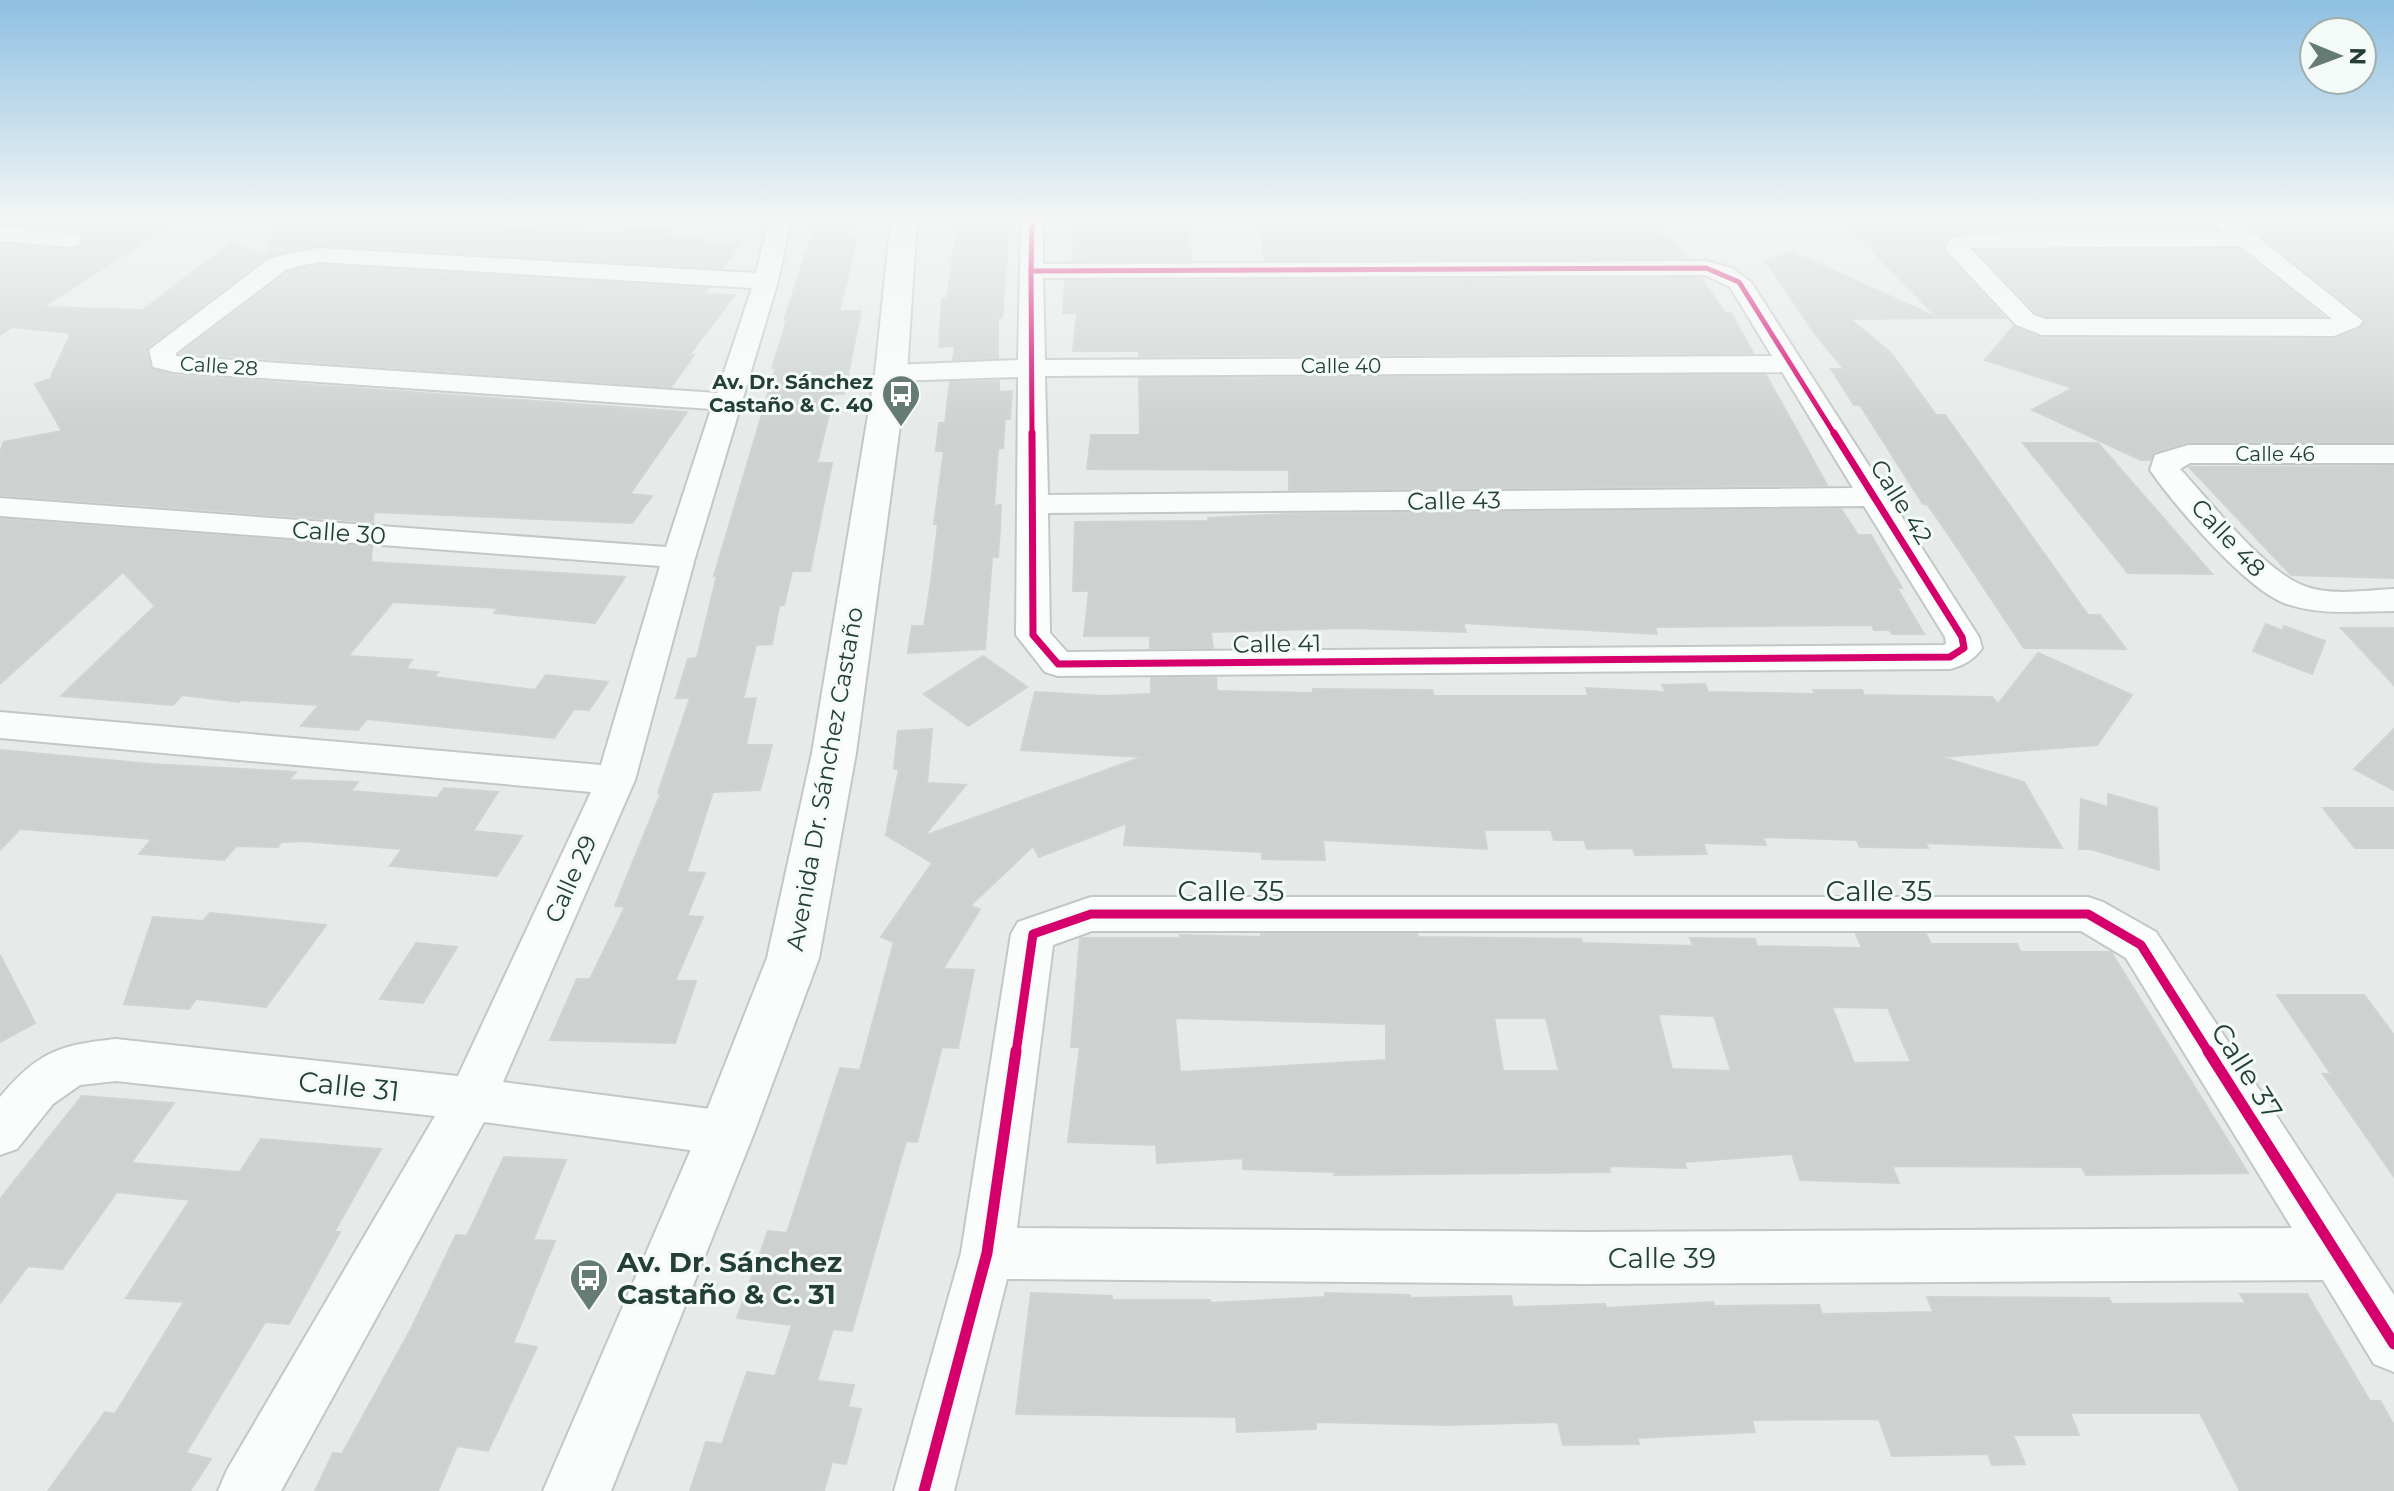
<svg xmlns="http://www.w3.org/2000/svg" width="2394" height="1491" font-family="Montserrat,sans-serif">
<style>
.building{fill:#cdd2d0;stroke:#cfd4d2;stroke-width:2;fill-rule:evenodd}
.lines{fill:none;stroke-linecap:round;stroke-linejoin:round}
.minor-casing{stroke:#c3c8c6;stroke-width:4}
.tertiary-casing{stroke:#c3c8c6;stroke-width:4}
.minor{fill:#fbfcfc;fill-rule:evenodd}
.tertiary{fill:#fbfcfc;fill-rule:evenodd}
.cycleway-far3-casing{stroke:#f4faf7;stroke-width:8}
.cycleway-far2-casing{stroke:#f4faf7;stroke-width:11}
.cycleway-far1-casing{stroke:#f4faf7;stroke-width:14}
.cycleway-casing{stroke:#f4faf7;stroke-width:16}
.cycleway-far3{stroke:#d6006c;stroke-width:5}
.cycleway-far2{stroke:#d6006c;stroke-width:7}
.cycleway-far1{stroke:#d6006c;stroke-width:9}
.cycleway{stroke:#d6006c;stroke-width:11}
.labels{text-anchor:middle;stroke-width:6;stroke-linejoin:round;paint-order:stroke}
.far-street-label{font-size:20px;fill:#233f37;stroke:#f4faf7}
.far-poi-label{font-size:20px;font-weight:bold;fill:#233f37;stroke:#f4faf7;text-anchor:end}
.street-label{font-size:24px;fill:#233f37;stroke:#f4faf7}
.near-street-label{font-size:28px;fill:#233f37;stroke:#f4faf7}
.near-poi-label{font-size:28px;font-weight:bold;fill:#233f37;stroke:#f4faf7;text-anchor:start}
</style>
<rect width="100%" height="100%" fill="#e6ebe9"/>
<!-- building -->
<g class="building">
<path d="M21,219H152L147,222L164,223L160,226L168,227L43,307L143,310L231,243L266,256L275,227L331,219H378L376,221L501,227L499,229L623,233L627,229L672,230L666,236L707,238L704,242L741,243L723,268L317,245L268,256L147,348L150,368L174,375L687,412L630,494L652,496L632,523L374,512L373,522L0,495V452L4,442L62,431L35,384L50,379L71,333L12,327L0,335V244L70,250L80,247L85,240L80,233L71,230L10,225Z"/>
<path d="M853,219L847,236H858L839,311H861L844,394H834L817,463H832L810,571H792L784,605L779,606L772,644L756,645L743,699L756,698L746,745H772L760,790L713,792L687,872L705,873L687,916L703,917L675,981H696L675,1043L550,1040L577,979H590L625,907L615,906L661,793H658L690,698H676L688,659L697,658L717,575L714,576L776,367L772,368L787,320H784L811,237L818,220Z"/>
<path d="M958,219H1010L1002,318H998V358L953,360L955,346L939,347L942,299L947,298Z"/>
<path d="M1075,219H1114L1116,222H1142V226L1189,225L1191,260L1072,261Z"/>
<path d="M1642,219L1644,226H1656L1662,238H1673L1687,258L1264,260L1261,222L1429,224V221Z"/>
<path d="M1841,219H2206L2215,229L1975,230L1949,235L1944,252L2005,318H1938Z"/>
<path d="M2240,219H2383L2394,227V442H2188L2154,452L2150,460H2141L2032,410L2073,388L1985,360L2013,327L2042,338L2334,339L2361,328L2365,319Z"/>
<path d="M2239,249L2323,316H2046L2036,312L1977,251Z"/>
<path d="M1792,252L1938,318L1850,319L1891,353L1936,415H1945L2088,615H2100L2126,649L2024,648L1948,534L1927,504H1923L1860,405H1854L1831,369H1844L1815,334L1766,261Z"/>
<path d="M318,265L708,288L704,294L735,295L689,355H694L671,387L181,353L288,272Z"/>
<path d="M1701,278L1725,313H1731L1753,353L1139,356V351H1073L1077,313H1063L1065,281Z"/>
<path d="M1766,375L1827,485L1289,490V470L1087,469L1091,435H1140L1139,378Z"/>
<path d="M999,381V392L1012,391L1010,419H1005L1003,448L998,449L994,506L1001,505L1000,529L998,557H992L985,649L908,653L912,626H924L931,582L938,524H934L944,451H936L939,423H945L950,382Z"/>
<path d="M2023,443H2098L2212,574L2128,573Z"/>
<path d="M2394,466V578L2291,575L2189,467Z"/>
<path d="M1841,509L1858,535H1871L1902,588H1897L1924,634H1892L1889,630H1874L1872,625L1655,627L1657,634L1463,623L1466,632L1349,628L1211,632L1213,648H1150V636H1084L1089,591H1073L1075,522L1209,521L1208,518L1289,514Z"/>
<path d="M0,519L372,547L371,562L625,577L595,623L494,613L498,608L393,602L348,656L412,660L406,669L438,672L434,677L535,690L546,675L608,682L589,710L574,709L554,738L367,719L358,730L301,726L319,705L241,700L239,702L182,695L173,705L61,696L155,606L123,572L0,684Z"/>
<path d="M2266,624L2283,631L2284,626L2325,641L2312,674L2253,651Z"/>
<path d="M2341,628H2394V685Z"/>
<path d="M2038,653L2132,695L2097,745L1941,757L2024,782L2062,848L1925,843L1928,848L1860,847L1857,840L1763,837L1766,845L1703,843L1707,854L1635,855L1633,848L1587,849L1584,840H1554L1551,830H1484L1487,849L1323,840L1325,860L1262,859V852L1124,845L1127,823L1039,857L1033,846L970,906L980,909L943,969L974,970L958,1048L942,1047L917,1142L906,1141L852,1331L833,1329L817,1381L854,1385L848,1407L861,1409L846,1464L832,1462L824,1491H690L706,1442L722,1444L747,1372L775,1376L792,1325L737,1318L768,1231L787,1233L840,1068L860,1070L894,942L881,937L932,863L886,835L899,769H894L898,731L932,729L927,783L966,785L924,836L1142,757L1021,750L1035,692L1104,696L1151,694V678H1216L1217,691L1313,693V689L1432,690L1434,696H1588L1586,688L1666,692L1662,685L1705,684L1708,692L1815,694L1813,690H1862L1864,695L1992,697L1998,704Z"/>
<path d="M983,656L1027,687L968,726L924,694Z"/>
<path d="M2394,729V790L2354,769Z"/>
<path d="M0,750L151,764L296,772L289,780L358,782L351,791L437,798L444,788L498,792L473,831L522,836L497,876L390,866L402,849L303,841L281,842L278,847L236,846L224,860L139,854L152,839L20,829L0,850Z"/>
<path d="M2108,794L2157,808L2159,870L2091,849H2079L2081,799L2108,807Z"/>
<path d="M2323,808H2394V848H2355Z"/>
<path d="M210,913L326,925L266,1007L196,999L189,1009L124,1004L153,917L203,921Z"/>
<path d="M1261,934H1417L1418,937L1581,939L1582,943L1693,946L1690,938L1755,939L1757,946L1862,948L1856,934H1926L1931,944H2017L2021,952H2111L2248,1173L2086,1175L2082,1167L1892,1166L1899,1183L1800,1180L1792,1154L1684,1162L1686,1168L1609,1166L1610,1172L1334,1175V1172L1243,1169V1158L1157,1163L1156,1145L1068,1142L1080,1047H1071L1080,938H1180V935L1261,937ZM1832,1007L1888,1008L1911,1062L1854,1063ZM1658,1014L1714,1016L1731,1071L1672,1069ZM1175,1018L1386,1024V1060L1180,1072ZM1494,1018H1546L1559,1071H1503Z"/>
<path d="M416,943L457,947L423,1003L380,999Z"/>
<path d="M0,955L35,1023L0,1042Z"/>
<path d="M2277,995H2364L2394,1035V1177L2323,1074H2331Z"/>
<path d="M82,1096L174,1103L131,1163L240,1172L261,1139L381,1149L334,1232H340L289,1324L265,1322L186,1453L211,1459L190,1491H48L105,1412L115,1414L184,1302L126,1298L190,1200L117,1192L62,1269L28,1266L0,1303V1199Z"/>
<path d="M504,1157L566,1160L533,1240L555,1241L513,1343L537,1347L488,1451L457,1446L438,1491H315L333,1453L342,1454L411,1329L456,1235L467,1236Z"/>
<path d="M1031,1293L1112,1296V1300H1210V1303L1325,1297V1293L1410,1295V1298L1511,1296L1513,1307L1605,1304L1606,1308L1713,1302L1714,1306L1819,1305L1822,1314L1933,1312L1927,1297L2109,1298L2112,1304L2246,1303L2240,1294H2307L2370,1401H2380L2394,1425V1491H2240L2200,1413H2070L2079,1435H2013L2025,1464L1992,1465L1988,1454L1892,1456L1879,1419L1752,1420L1755,1432L1637,1438L1639,1444L1563,1445L1558,1422L1447,1425L1316,1422V1429L1237,1432L1236,1417L1016,1414Z"/>
</g>
<g class="lines">
<defs>
<g id="minor">
<path d="M769,219H791L778,281L695,558L635,780L503,1082L726,1111L743,1117L751,1133L743,1149L726,1155L484,1122L281,1491H218L227,1470L435,1116L116,1081L80,1085L53,1104L17,1149L0,1155V1097C38,1052 59,1045 116,1039L458,1076L591,792L0,738V712L601,765L660,566L0,516V498L666,547L711,409L174,372L153,367L149,350L270,258L318,248L756,273ZM318,262L752,288L717,393L176,356V353L287,269Z"/>
<path d="M1021,219H1043V264L1706,261L1732,268L1751,282L1979,637L1982,648C1974,660 1964,665 1950,669L1058,676L1045,672L1016,635L1018,377L891,381L881,379L877,373L881,367L891,365L1018,360ZM1705,275L1730,287L1772,356L1045,360L1043,278ZM1782,372L1853,488L1048,495L1045,376ZM1864,506L1945,637L1946,644L1943,645L1067,652L1050,633L1048,513Z"/>
<path d="M2209,219H2235L2363,321L2359,326L2334,336L2042,335L2016,325L1946,250L1950,238L1975,233L2222,232ZM2240,246L2332,319H2046L2034,315L1970,248Z"/>
<path d="M0,227L70,233L78,235L82,240L78,245L70,247L0,241Z"/>
<path d="M2188,445H2394V463H2190L2180,469C2210,501 2266,574 2307,587C2333,596 2367,590 2394,589V611C2357,611 2320,616 2284,603C2245,588 2175,506 2150,470L2155,455Z"/>
<path d="M1091,897H2088L2103,902L2156,932L2394,1295V1372L2374,1364L2323,1280L1584,1284L1007,1279L954,1491H894L961,1253L1011,934L1018,922ZM1092,931H2081L2126,958L2292,1228L1584,1232L1017,1228L1053,945Z"/>
</g>
<path id="tertiary" d="M891,219H917L907,373L856,753L819,958L754,1133L611,1491H543L698,1133L767,958L812,753L875,373Z"/>
</defs>
<!-- minor casing -->
<use href="#minor" class="minor-casing"/>
<!-- tertiary casing -->
<use href="#tertiary" class="tertiary-casing"/>
<!-- minor -->
<use href="#minor" class="minor"/>
<!-- tertiary -->
<use href="#tertiary" class="tertiary"/>
<defs>
<g id="cycleway-far3">
<path d="M1031,271L1032,435"/>
<path d="M1031,271L1032,219"/>
<path d="M1031,271L1706,268L1739,282L1835,435"/>
</g>
<path id="cycleway-far2" d="M1032,433L1033,635L1058,664L1950,657L1964,648L1962,637L1834,433"/>
<path id="cycleway-far1" d="M1016,1053L1033,934L1091,914H2088L2141,945L2209,1053"/>
<g id="cycleway">
<path d="M2208,1051L2394,1344"/>
<path d="M924,1491L987,1253L1016,1051"/>
</g>
</defs>
<!-- cycleway-far3 casing -->
<use href="#cycleway-far3" class="cycleway-far3-casing"/>
<!-- cycleway-far2 casing -->
<use href="#cycleway-far2" class="cycleway-far2-casing"/>
<!-- cycleway-far1 casing -->
<use href="#cycleway-far1" class="cycleway-far1-casing"/>
<!-- cycleway casing -->
<use href="#cycleway" class="cycleway-casing"/>
<!-- cycleway-far3 -->
<use href="#cycleway-far3" class="cycleway-far3"/>
<!-- cycleway-far2 -->
<use href="#cycleway-far2" class="cycleway-far2"/>
<!-- cycleway-far1 -->
<use href="#cycleway-far1" class="cycleway-far1"/>
<!-- cycleway -->
<use href="#cycleway" class="cycleway"/>
</g>
<!-- sky -->
<linearGradient id="sky" x2="0" y2="1"><stop stop-color="#8ec0e2"/><stop offset="0.51" stop-color="#f4f6f5"/><stop offset="1" stop-color="#f4f6f5" stop-opacity="0"/></linearGradient>
<rect width="2394" height="428" fill="url(#sky)"/>
<!-- icons -->
<defs>
<symbol id="bus-pin" viewBox="-11 -11 22 30"><path d="M0 17L-7.5 6A9.5 9.5 0 1 1 7.5 6Z" fill="#677b75" stroke="#f4faf7"/><path d="M-5-6H5V4H4V6H2V4H-2V6H-4V4H-5ZM-3.5-4V0h7V-4ZM-3.5 1.2v1.5H-2V1.2ZM2 1.2v1.5H3.5V1.2Z" fill="#fff"/></symbol>
</defs>
<g fill-rule="evenodd">
<use href="#bus-pin" x="879" y="372" width="44" height="60"/>
<use href="#bus-pin" x="567" y="1256" width="44" height="60"/>
</g>
<g class="labels">
<!-- far-street labels -->
<g class="far-street-label">
<text transform="translate(219 366) rotate(4)" y="7">Calle 28</text>
<text x="1341" y="373">Calle 40</text>
<text x="2275" y="461">Calle 46</text>
</g>
<!-- far-poi labels -->
<g class="far-poi-label">
<text x="873" y="389">Av. Dr. Sánchez<tspan x="873" dy="23">Castaño &amp; C. 40</tspan></text>
</g>
<!-- street labels -->
<g class="street-label">
<text transform="translate(1454 501) rotate(-1)" y="8">Calle 43</text>
<text transform="translate(1901 502) rotate(58)" y="8">Calle 42</text>
<text transform="translate(339 533) rotate(4)" y="8">Calle 30</text>
<text transform="translate(2228 538) rotate(47)" y="8">Calle 48</text>
<text transform="translate(1277 644) rotate(-1)" y="8">Calle 41</text>
<text transform="translate(825 779) rotate(-80)" y="8">Avenida Dr. Sánchez Castaño</text>
<text transform="translate(571 879) rotate(-66)" y="8">Calle 29</text>
</g>
<!-- near-street labels -->
<g class="near-street-label">
<text x="1231" y="901">Calle 35</text>
<text x="1879" y="901">Calle 35</text>
<text transform="translate(2247 1071) rotate(58)" y="10">Calle 37</text>
<text transform="translate(349 1086) rotate(6)" y="10">Calle 31</text>
<text x="1662" y="1268">Calle 39</text>
</g>
<!-- near-poi labels -->
<g class="near-poi-label">
<text x="617" y="1272">Av. Dr. Sánchez<tspan x="617" dy="32">Castaño &amp; C. 31</tspan></text>
</g>
</g>
<!-- north arrow -->
<g transform="translate(2338 56) rotate(91)"><circle r="38" fill="#f4faf7" stroke="#a0afaa" stroke-width="2"/>
<path d="M0-6L14 30L0 20L-14 30Z" fill="#677b75"/>
<text y="-12" font-size="22" font-weight="bold" text-anchor="middle" fill="#233f37">N</text>
</g>
</svg>
